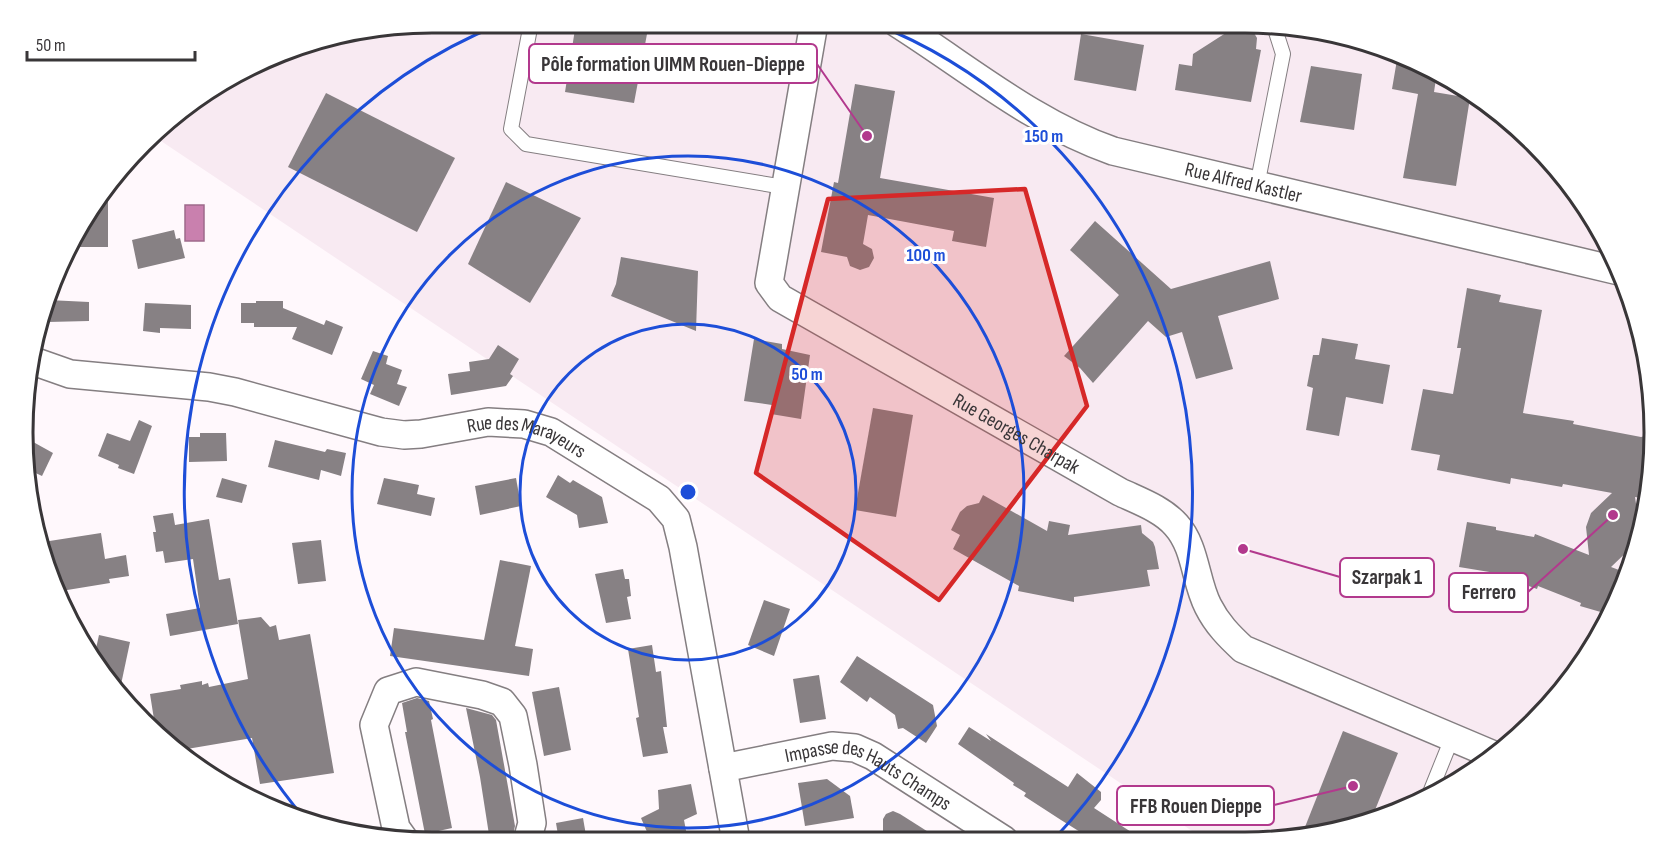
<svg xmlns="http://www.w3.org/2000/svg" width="1677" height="865" font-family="'Sofia Sans Condensed',sans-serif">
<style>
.built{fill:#f8eaf2}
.water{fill:#c980ae;stroke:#9e6a8b;stroke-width:1.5}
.building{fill:#878184}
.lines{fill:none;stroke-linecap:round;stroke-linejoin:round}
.service-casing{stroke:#847e81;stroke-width:16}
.minor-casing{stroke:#847e81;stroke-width:30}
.service{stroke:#fff;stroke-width:14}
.minor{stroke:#fff;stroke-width:27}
.marked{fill:#d62828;fill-opacity:0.2;stroke:#d62828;stroke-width:4.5;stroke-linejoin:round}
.ring{fill:none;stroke:#1d4ed8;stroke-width:3}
.labels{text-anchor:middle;stroke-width:6;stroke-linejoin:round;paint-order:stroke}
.street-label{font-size:20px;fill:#393638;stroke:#fff}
.rim{fill:none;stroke:#393638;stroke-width:3}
.centre{fill:#1d4ed8;stroke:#fff;stroke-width:3}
.ring-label{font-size:18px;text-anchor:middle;font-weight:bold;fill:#1d4ed8;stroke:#fff;stroke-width:6;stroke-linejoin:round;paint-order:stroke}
.leader{fill:none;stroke:#b2398d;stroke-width:2}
.callout-dot{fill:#b2398d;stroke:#fff;stroke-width:2}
.callout{fill:#fff;stroke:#b2398d;stroke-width:2}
.callout-label{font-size:21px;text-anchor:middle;font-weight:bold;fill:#393638}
</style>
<rect width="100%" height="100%" fill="#fff8fc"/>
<!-- built -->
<path class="built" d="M433,23H1271L1351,37L1426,65L1494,107L1553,162L1600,228L1633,301L1651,379L1654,460L1640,539L1612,614L1553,703L1494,758L1401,811L1298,839H1204L155,137L183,107L300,44Z"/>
<!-- water -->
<rect class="water" x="185" y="205" width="19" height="36"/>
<!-- building -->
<g class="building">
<path d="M576,23L600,24L647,34L634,103L565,92Z"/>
<path d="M1243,23H1248L1257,38L1256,49L1261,50L1251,102L1175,90L1179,64L1192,66L1193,54L1232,29L1235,31Z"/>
<path d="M1081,34L1144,45L1136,91L1074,80Z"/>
<path d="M1398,54L1426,65L1437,72L1434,92L1470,98L1456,186L1403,178L1418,94L1392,89Z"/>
<path d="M1311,66L1362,74L1354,130L1300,122Z"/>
<path d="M855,84L895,91L880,178L994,198L986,247L952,241L954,231L868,215L863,244L872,249L874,258L869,267L860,270L850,266L847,257L821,252L834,182L838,183Z"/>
<path d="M326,93L455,158L417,232L288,167Z"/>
<path d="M506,182L581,218L530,303L468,264Z"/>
<path d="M95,201H108V247H72Z"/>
<path d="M1095,221L1171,289L1270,261L1279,299L1218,316L1233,369L1196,379L1182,332L1166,337L1148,321L1093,383L1080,368L1064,356L1119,295L1070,250Z"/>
<path d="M174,230L176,239L180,238L185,258L138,269L132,240Z"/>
<path d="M621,257L698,271L696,331L611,296L616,284Z"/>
<path d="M1467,288L1501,295L1499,302L1542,310L1523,413L1574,421L1573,424L1641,437L1653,434L1654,460L1647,499L1635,497L1640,530L1635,544L1611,567L1627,573L1611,615L1580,606L1581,603L1538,586L1537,589L1513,580L1514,576L1459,567L1467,522L1496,527V530L1534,537L1535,534L1589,555L1586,527L1591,513L1612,493L1563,484L1562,487L1511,478L1510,484L1437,470L1440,455L1411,450L1423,389L1453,394L1461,348H1457Z"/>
<path d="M48,300L89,302V321L48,322Z"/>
<path d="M256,301H283V308L324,325L326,320L343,327L332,355L292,339L297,327H254V323H241V303H256Z"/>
<path d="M145,303L191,305V329L160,328V333L143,331Z"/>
<path d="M1322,338L1358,344L1355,359L1390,365L1383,404L1346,397L1339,436L1306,430L1313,388L1307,386L1313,355H1319Z"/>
<path d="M754,339L782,344V349L810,355L801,419L771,414L772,405L744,401Z"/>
<path d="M498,345L519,359L510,374L513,376L506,386L451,395L448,374L470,371L469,362L489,359Z"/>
<path d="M373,351L388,356L386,364L402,370L397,384L407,387L399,406L370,394L374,385L361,379Z"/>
<path d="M873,408L913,415L896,517L855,510Z"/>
<path d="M139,420L152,426L134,474L118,468L119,465L98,456L107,433L130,441Z"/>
<path d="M200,433H226L227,461L189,462V437H200Z"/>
<path d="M26,438L53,453L42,476L25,468L23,460Z"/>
<path d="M275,440L325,452L327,449L346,453L341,476L321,470L319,480L268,467Z"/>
<path d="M558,475L570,483L573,480L602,497L608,523L579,528L577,515L546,497Z"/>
<path d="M222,478L247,485L242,503L216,497Z"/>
<path d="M384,478L419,485L417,494L435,498L431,516L377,504Z"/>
<path d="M516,478L521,506L480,515L475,486Z"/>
<path d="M983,495L1047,531L1049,521L1070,525L1068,535L1141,525L1142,533L1153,542L1155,547L1159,569L1147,570L1150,586L1074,597V602L1018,591L1019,586L953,549L960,535L951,530L960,512L967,506L979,503Z"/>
<path d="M173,513L175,525L209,519L219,580L230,578L238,624L170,636L166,614L200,608L193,559L165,563L163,551L156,552L153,532H156L153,516Z"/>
<path d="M101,533L105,559L126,555L129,576L109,579L110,583L55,592L43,542Z"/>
<path d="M321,540L326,581L298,584L292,543Z"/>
<path d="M500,560L531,566L515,646L533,649L529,676L390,656L394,628L484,640Z"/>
<path d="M623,569L625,579H629L631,596L627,597L631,619L606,623L595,574Z"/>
<path d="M764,600L790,609L774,656L748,645Z"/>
<path d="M261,617L270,627L276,625L279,640L310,634L334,773L260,784L252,738L181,750L156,732L150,694L181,689L180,685L202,681V685L208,683L209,687L248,679L238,620Z"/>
<path d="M99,635L130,642L119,694L93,662Z"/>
<path d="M652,645L656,672L661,671L667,727H663L668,753L643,757L636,718L639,717L628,649Z"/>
<path d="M857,656L933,705L937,726L926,743L903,728L898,729L895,715L870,697L867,702L840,682Z"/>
<path d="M819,675L826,719L800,723L793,679Z"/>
<path d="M559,687L571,750L544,756L532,692Z"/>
<path d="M417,698L429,701L433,719L431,720L452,828L425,834L405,732H407L402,703Z"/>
<path d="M466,708L492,715L496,720L515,826L512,839L490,841L480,777Z"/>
<path d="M969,727L991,741L986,734L1068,787L1077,773L1101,792V800L1094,808L1142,839L1093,840L1061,820L1024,796L1026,793L1013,785L1014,783L958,744Z"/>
<path d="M1343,731L1398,753L1371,820L1320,833L1305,827Z"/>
<path d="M827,779L850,796L854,818L805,826L798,783Z"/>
<path d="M691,784L697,814L684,820L688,841H651L641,818L659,809L658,790Z"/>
<path d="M893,811L900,814L941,840H895L883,833V819L886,814Z"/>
<path d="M583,818L587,841H559L556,823Z"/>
</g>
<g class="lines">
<defs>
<g id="service">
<path d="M531,23L511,129L526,144L784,187"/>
<path d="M1257,186L1283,54L1275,29L1270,23"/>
<path d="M1429,795L1452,738"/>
</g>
<g id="minor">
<path id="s1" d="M814,23L769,283L780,298L1120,492C1139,501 1162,509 1176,525C1196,547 1195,581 1208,606C1217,624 1229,636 1243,649L1496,756"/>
<path id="s2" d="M897,23C968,68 1033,123 1113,151L1619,271"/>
<path id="s3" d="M33,361L70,374L209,387L235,392L381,432L404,435L421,434L488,422L524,424L551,432L659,499L676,519L683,547L736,841"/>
<path id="s4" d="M723,768L832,746L855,748L873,756L1004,840"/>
<path d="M406,842L396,828L374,725L388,691L416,682L482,695L502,702L513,716L523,765L532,823L527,841"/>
</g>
</defs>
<!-- service casing -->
<use href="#service" class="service-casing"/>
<!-- minor casing -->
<use href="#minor" class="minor-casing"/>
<!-- service -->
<use href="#service" class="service"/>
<!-- minor -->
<use href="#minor" class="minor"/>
</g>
<!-- marked area -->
<path class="marked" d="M1025,189L1087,406L939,600L756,473L828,199Z"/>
<!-- distance rings -->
<g class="ring">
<circle cx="688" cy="492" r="168"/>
<circle cx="688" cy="492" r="336"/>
<path d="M305 819A504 504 0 0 1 503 23M873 23A504 504 0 0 1 1054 839"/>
</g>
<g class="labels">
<!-- street labels -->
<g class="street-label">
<text dy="7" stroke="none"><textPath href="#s2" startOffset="386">Rue Alfred Kastler</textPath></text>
<text dy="7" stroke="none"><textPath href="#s1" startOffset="555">Rue Georges Charpak</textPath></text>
<text dy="7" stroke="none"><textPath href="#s3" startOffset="506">Rue des Marayeurs</textPath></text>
<text dy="7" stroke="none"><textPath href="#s4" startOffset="154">Impasse des Hauts Champs</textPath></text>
</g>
</g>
<!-- crop -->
<path d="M0 0H1677V865H0ZM432 33H1245A399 399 0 0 1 1644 432V433A399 399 0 0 1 1245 832H432A399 399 0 0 1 33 433V432A399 399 0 0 1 432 33Z" fill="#fff" fill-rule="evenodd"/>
<path class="rim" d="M432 33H1245A399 399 0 0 1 1644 432V433A399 399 0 0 1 1245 832H432A399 399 0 0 1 33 433V432A399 399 0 0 1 432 33Z"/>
<circle cx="688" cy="492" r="9" class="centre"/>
<g class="ring-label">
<text x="1044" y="142">150 m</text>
<text x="926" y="261">100 m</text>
<text x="807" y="380">50 m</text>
</g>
<!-- callouts -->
<path class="leader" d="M867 136L817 64M1243 549L1340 577M1613 515L1528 592M1353 786L1274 805"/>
<g class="callout-dot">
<circle cx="867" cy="136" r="6"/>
<circle cx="1243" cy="549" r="6"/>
<circle cx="1613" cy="515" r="6"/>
<circle cx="1353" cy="786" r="6"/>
</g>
<g class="callout">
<rect x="529" y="44" width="288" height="39" rx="6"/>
<rect x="1340" y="558" width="94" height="39" rx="6"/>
<rect x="1449" y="573" width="79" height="39" rx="6"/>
<rect x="1117" y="786" width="157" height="39" rx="6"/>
</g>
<g class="callout-label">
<text x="673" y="71">Pôle formation UIMM Rouen-Dieppe</text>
<text x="1387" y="584">Szarpak 1</text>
<text x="1489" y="599">Ferrero</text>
<text x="1196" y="813">FFB Rouen Dieppe</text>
</g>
<!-- scale -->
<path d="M27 51v9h168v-9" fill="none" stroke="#393638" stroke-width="3"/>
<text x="36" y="51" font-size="18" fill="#393638" stroke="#ffffff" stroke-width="4.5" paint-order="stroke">50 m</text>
</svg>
